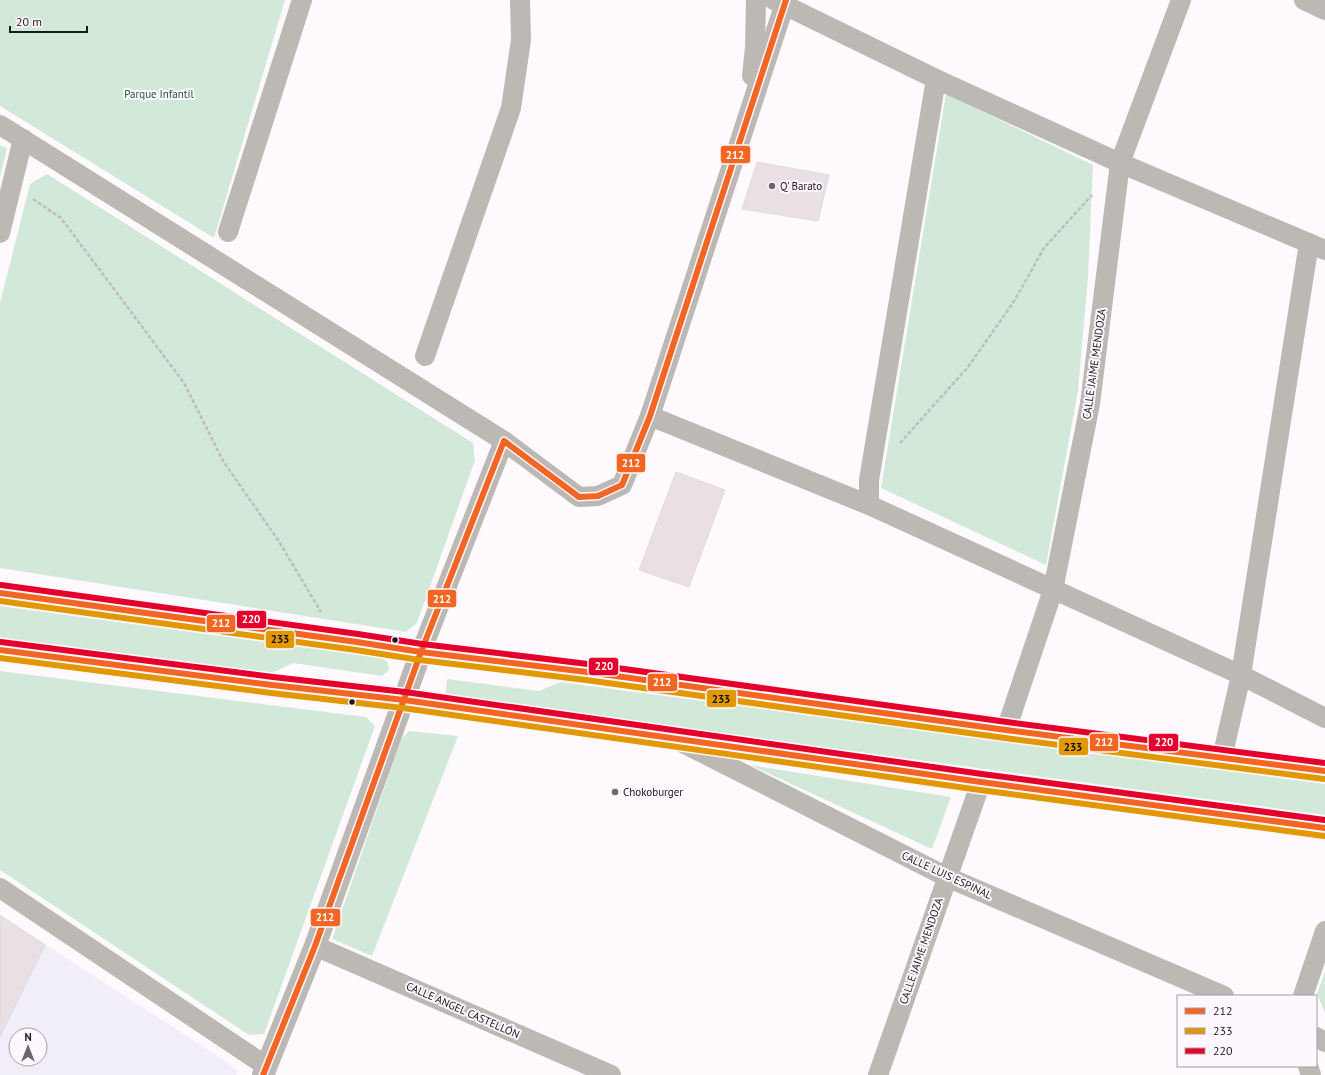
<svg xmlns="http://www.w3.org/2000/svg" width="1325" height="1075" font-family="'PT Sans',sans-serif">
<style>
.industrial{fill:#f2eef9;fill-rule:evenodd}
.green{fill:#d2e9da}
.building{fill:#e9dfe5;stroke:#dfdbde}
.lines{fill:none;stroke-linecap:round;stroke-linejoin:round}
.path{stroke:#c1bdbc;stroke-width:2.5;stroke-dasharray:4 2;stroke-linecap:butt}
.street{stroke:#bcb8b4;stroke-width:20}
.secondary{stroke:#bcb8b3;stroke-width:22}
.bus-1-casing{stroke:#fff7fe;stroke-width:9}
.bus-2-casing{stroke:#fff7fe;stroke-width:9}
.bus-3-casing{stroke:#fff7fe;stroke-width:9}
.bus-1{stroke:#f26522;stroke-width:6}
.bus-2{stroke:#e19803;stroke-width:6}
.bus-3{stroke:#e4002b;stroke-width:6}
.poi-dot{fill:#6b666a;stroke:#fff7fe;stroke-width:1.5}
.bus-dot{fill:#1c171b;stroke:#fff7fe;stroke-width:1.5}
.labels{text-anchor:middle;stroke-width:4;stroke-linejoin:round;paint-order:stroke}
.park-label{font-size:11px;fill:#195735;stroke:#fff7fe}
.poi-label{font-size:11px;fill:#1c171b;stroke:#fff7fe;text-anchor:start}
.street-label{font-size:11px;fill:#1c171b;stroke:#fff7fe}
.line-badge{stroke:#fff7fe;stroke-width:1.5}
.badge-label{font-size:11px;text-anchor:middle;font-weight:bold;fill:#fff}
.pale-badge-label{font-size:11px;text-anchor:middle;font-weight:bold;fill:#111}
</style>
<rect width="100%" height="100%" fill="#fdf9fd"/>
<!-- industrial -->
<path class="industrial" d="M0,915L228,1063L237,1071L236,1075H0ZM16,1035H40V1059H16Z"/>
<!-- green -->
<g class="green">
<path d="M0,0H285L214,238L0,106Z"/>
<path d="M946,94L1093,165L1088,277L1078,391L1046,565L881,488Z"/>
<path d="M0,145L7,149L0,177Z"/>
<path d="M47,174L473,443L475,460L417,623L406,632L0,568V303L30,184Z"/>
<path d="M0,606L383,658L388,663L389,670L382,676L293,663L272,673L0,638Z"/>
<path d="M0,671L366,717L375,726L264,1034L249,1035L0,870Z"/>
<path d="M447,679L539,691L560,682L1325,784V815L445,696Z"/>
<path d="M409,731L458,736L372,956L332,939L401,740Z"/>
<path d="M750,765L951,797L932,849Z"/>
<path d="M1325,972V1013L1317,994Z"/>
</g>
<!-- building -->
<g class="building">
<path d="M757,162L829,175L818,221L742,209Z"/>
<path d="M676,472L725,490L689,587L639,570Z"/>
<path d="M0,915L45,945L0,1037Z"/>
</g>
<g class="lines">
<!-- path -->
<g class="path">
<path d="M33,199L61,218L184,383L223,461L278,540L321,612"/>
<path d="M900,443L968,367L1013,303L1044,248L1092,195"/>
</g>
<!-- street -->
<g class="street">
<path d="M774,0L936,79L1120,163L1325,250"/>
<path d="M1304,0L1325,10"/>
<path d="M752,76L755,47L756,0"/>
<path d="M0,125L504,441L579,497L598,496L622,485L650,416L786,0"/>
<path d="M228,232L302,0"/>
<path d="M0,233L23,139"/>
<path d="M425,356L511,108L521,40L520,0"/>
<path d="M650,416L869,505L1241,675L1325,718"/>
<path d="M869,505V480L936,79"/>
<path d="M421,652L504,441"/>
<path d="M1006,730L1053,590L1090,404L1120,163L1181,0"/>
<path d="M681,742L947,877L1224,996"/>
<path d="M1222,758L1241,675L1309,243"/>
<path d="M0,888L266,1066"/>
<path d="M315,946L611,1075"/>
<path d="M1303,996L1325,931"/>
<path d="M1316,1037L1325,1042"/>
<path d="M1308,1066L1311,1075"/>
<path d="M878,1075L981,782"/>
</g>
<!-- secondary -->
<g class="secondary">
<path d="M0,593L357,642L421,652L587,672L1006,730L1325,771"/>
<path d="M0,650L272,685L404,700L981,782L1325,828"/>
<path d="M263,1075L315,946L421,652"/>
</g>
<defs>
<g id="bus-1">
<path d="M504,441L579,497L598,496L622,485L650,416L786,0"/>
<path d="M0,593L357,642L421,652L587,672L1006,730L1325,771"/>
<path d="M0,650L272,685L404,700L981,782L1325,828"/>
<path d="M263,1075L315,946L421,652L504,441"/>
</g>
<g id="bus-2">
<path d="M0,601L356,650L420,660L586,680L1005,738L1324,779"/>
<path d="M0,658L271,693L403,708L980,790L1324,836"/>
</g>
<g id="bus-3">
<path d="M1,585L358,634L422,644L588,664L1007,722L1325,763"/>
<path d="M1,642L273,677L405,692L982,774L1325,820"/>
</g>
</defs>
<!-- bus-1 casing -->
<use href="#bus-1" class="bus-1-casing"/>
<!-- bus-2 casing -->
<use href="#bus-2" class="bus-2-casing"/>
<!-- bus-3 casing -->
<use href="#bus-3" class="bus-3-casing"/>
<!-- bus-1 -->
<use href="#bus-1" class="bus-1"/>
<!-- bus-2 -->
<use href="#bus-2" class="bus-2"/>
<!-- bus-3 -->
<use href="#bus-3" class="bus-3"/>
</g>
<!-- markers -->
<g class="poi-dot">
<circle cx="772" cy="186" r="4"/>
<circle cx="615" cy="792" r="4"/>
</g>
<g class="bus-dot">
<circle cx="395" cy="640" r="3.5"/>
<circle cx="352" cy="702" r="3.5"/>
</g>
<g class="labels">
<!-- park labels -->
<g class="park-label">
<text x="159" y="98">Parque Infantil</text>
</g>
<!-- poi labels -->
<g class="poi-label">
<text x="780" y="190">Q' Barato</text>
<text x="623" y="796">Chokoburger</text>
</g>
<!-- street labels -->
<g class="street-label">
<text transform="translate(1094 364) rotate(-82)" y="4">CALLE JAIME MENDOZA</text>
<text transform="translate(947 875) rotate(25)" y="4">CALLE LUIS ESPINAL</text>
<text transform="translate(921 951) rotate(-71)" y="4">CALLE JAIME MENDOZA</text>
<text transform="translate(463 1010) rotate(24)" y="4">CALLE ANGEL CASTELLÓN</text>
</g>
</g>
<g class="line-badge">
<rect x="720" y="145" width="31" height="19" rx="4" fill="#f26522"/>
<rect x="616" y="453" width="30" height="20" rx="4" fill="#f26522"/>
<rect x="427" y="589" width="30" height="19" rx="4" fill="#f26522"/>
<rect x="236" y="610" width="31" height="19" rx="4" fill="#e4002b"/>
<rect x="206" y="614" width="30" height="19" rx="4" fill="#f26522"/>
<rect x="265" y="630" width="30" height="19" rx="4" fill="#e19803"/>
<rect x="588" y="657" width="31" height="19" rx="4" fill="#e4002b"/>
<rect x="647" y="673" width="31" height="19" rx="4" fill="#f26522"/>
<rect x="706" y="689" width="31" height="19" rx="4" fill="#e19803"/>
<rect x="1148" y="733" width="31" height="19" rx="4" fill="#e4002b"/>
<rect x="1089" y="733" width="30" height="19" rx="4" fill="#f26522"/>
<rect x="1058" y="737" width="31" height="19" rx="4" fill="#e19803"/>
<rect x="310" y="908" width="31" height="19" rx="4" fill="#f26522"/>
</g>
<g class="badge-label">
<text x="735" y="159">212</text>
<text x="631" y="467">212</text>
<text x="442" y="603">212</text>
<text x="251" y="623">220</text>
<text x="221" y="627">212</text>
<text x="604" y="670">220</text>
<text x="662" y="686">212</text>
<text x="1164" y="746">220</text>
<text x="1104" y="746">212</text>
<text x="325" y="921">212</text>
</g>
<g class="pale-badge-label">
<text x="280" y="643">233</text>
<text x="721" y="703">233</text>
<text x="1073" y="751">233</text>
</g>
<!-- legend -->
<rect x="1177" y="995" width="140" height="72" fill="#fff7fe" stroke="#a49da3"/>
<rect x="1185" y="1008" width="20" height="6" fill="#f26522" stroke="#a49da3"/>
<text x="1213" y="1015" font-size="12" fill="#1c171b">212</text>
<rect x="1185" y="1028" width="20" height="6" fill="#e19803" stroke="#a49da3"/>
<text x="1213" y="1035" font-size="12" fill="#1c171b">233</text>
<rect x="1185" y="1048" width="20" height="6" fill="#e4002b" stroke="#a49da3"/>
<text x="1213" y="1055" font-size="12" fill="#1c171b">220</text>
<!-- north arrow -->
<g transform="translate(28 1047)"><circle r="19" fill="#fff7fe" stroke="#a49da3"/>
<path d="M0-3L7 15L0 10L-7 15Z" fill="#6b666a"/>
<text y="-6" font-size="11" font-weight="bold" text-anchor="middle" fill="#1c171b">N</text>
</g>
<!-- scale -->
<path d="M10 26v6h77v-6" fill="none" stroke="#1c171b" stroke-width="2"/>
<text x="16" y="26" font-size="12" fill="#1c171b" stroke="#fff7fe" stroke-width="3" paint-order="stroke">20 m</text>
</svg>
